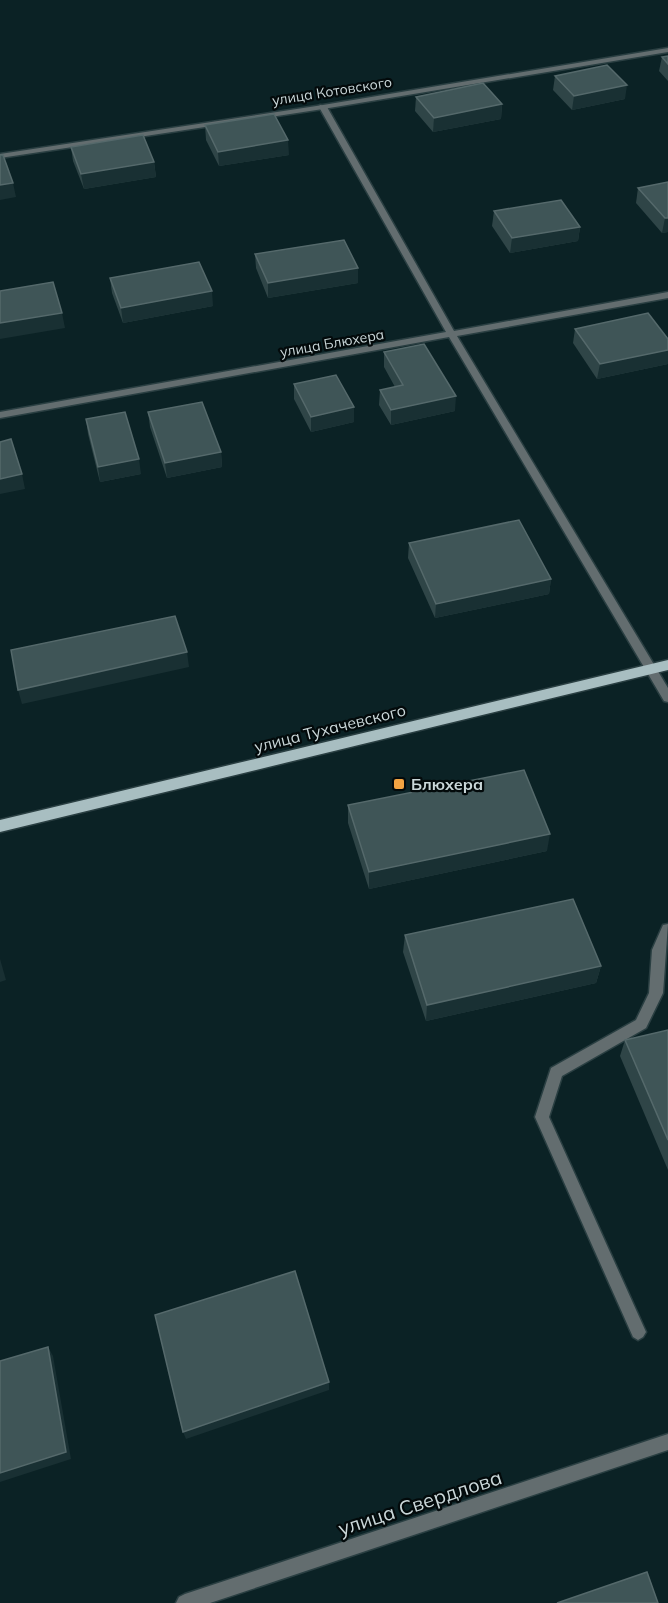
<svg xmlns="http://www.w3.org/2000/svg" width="668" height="1603" font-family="Mulish,sans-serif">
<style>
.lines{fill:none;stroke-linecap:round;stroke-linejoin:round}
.service-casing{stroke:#2a3f42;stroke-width:3}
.minor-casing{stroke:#2a3f42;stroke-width:3}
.primary-casing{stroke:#2a3f42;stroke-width:3}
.service{fill:#636d6f;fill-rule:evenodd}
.minor{fill:#636d6f;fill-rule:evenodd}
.primary{fill:#a8bec1;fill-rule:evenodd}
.wall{fill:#2f4547}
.shaded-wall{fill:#193033}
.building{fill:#3f5557;stroke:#55696b;stroke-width:1.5}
.poi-dot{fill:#f3a442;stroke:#030a0b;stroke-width:2}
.labels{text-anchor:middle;stroke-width:4.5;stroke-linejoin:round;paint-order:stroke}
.far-street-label{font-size:14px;fill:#cad7d9;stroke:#030a0b}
.street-label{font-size:16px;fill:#cad7d9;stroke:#030a0b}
.poi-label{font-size:16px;font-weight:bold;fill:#cad7d9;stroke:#030a0b;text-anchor:start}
.near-street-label{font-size:20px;fill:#cad7d9;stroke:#030a0b}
</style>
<rect width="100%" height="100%" fill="#0b2225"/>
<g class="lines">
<defs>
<g id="service">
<path d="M668,48V52L323,109L0,158V154L323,105Z"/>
<path d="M668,924L663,993L646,1028L562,1076L549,1117L646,1332L643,1337L638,1340L633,1337L535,1117L551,1068L636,1020L649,993L652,950L663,925Z"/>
</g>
<g id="minor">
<path d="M320,105L327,107L454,331L668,292V298L457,336L668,688V702L664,701L449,337L0,418V412L446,332L319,107Z"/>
<path d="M668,1434V1450L210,1603H176L179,1597L185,1594Z"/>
</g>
<path id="primary" d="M668,660V670L0,832V820Z"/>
</defs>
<!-- service casing -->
<use href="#service" class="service-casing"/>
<!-- minor casing -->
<use href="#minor" class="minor-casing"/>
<!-- primary casing -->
<use href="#primary" class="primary-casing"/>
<!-- service -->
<use href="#service" class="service"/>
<!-- minor -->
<use href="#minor" class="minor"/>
<!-- primary -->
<use href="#primary" class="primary"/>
</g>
<!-- wall -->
<g class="wall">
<path d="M668,56V81L659,71L662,57Z"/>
<path d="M555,76L625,99L572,110L553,90Z"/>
<path d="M416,97L502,104L501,119L433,132L415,111Z"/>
<path d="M205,125L289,155L219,166L206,140Z"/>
<path d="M71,147L154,162L156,177L84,189L73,161Z"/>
<path d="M668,182V232L662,233L636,203L638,188Z"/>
<path d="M494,211L580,227L578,241L510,253L492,226Z"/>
<path d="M255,254L358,283L268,298L256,268Z"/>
<path d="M110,278L213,306L123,323L112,293Z"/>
<path d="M575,329L668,339V364L597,379L573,343Z"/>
<path d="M384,352L455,411L391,425L379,405L380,390L395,387L384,367Z"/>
<path d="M294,384L354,407V422L311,432L294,399Z"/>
<path d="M148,412L221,452L222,467L167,478L150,427Z"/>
<path d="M86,419L141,474L100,482L88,434Z"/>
<path d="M409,543L551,579L549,594L435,618L408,558Z"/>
<path d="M348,805L547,851L369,889L348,823Z"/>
<path d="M405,935L601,966L596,983L426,1021L403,952Z"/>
<path d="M668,1030V1170L620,1056L625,1040Z"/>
</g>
<!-- shaded-wall -->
<g class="shaded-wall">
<path d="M627,85L625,99L572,110L574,96Z"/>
<path d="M502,104L501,119L433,132L434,118Z"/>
<path d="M288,140L289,155L219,166L218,152Z"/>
<path d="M154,162L156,177L84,189L81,174Z"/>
<path d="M13,183L16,197L0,200V185Z"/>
<path d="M665,218H668V232L662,233Z"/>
<path d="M580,227L578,241L510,253L512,238Z"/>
<path d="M358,268V283L268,298V283Z"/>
<path d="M212,291L213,306L123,323L121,308Z"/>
<path d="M62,313L65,328L0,339V323Z"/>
<path d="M668,350V364L597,379L600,364Z"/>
<path d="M456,396L455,411L391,425V410Z"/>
<path d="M354,407V422L311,432V417Z"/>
<path d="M221,452L222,467L167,478L165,463Z"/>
<path d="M139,459L141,474L100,482L98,467Z"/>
<path d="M22,474L25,489L0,494V479Z"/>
<path d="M551,579L549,594L435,618L436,604Z"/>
<path d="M187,652L189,667L22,704L18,690Z"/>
<path d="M550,834L547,851L369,889V872Z"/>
<path d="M0,959L6,980L0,982Z"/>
<path d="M601,966L596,983L426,1021L427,1005Z"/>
<path d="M48,1347L53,1356L71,1459L0,1482V1473Z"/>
<path d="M329,1382V1390L186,1439L183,1432Z"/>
</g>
<!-- building -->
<g class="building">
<path d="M668,56V64L662,57Z"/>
<path d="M607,65L627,85L574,96L555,76Z"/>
<path d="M483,83L502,104L434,118L416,97Z"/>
<path d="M274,114L288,140L218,152L205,125Z"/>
<path d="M143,135L154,162L81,174L71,147Z"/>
<path d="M0,155H3L13,183L0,185Z"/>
<path d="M668,182V218H665L638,188Z"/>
<path d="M561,200L580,227L512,238L494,211Z"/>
<path d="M344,240L358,268L268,283L255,254Z"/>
<path d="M199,262L212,291L121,308L110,278Z"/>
<path d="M53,282L62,313L0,323V291Z"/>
<path d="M648,313L668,339V350L600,364L575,329Z"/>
<path d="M424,344L456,396L391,410L380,390L403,385L384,352Z"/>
<path d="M336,375L354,407L311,417L294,384Z"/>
<path d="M202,402L221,452L165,463L148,412Z"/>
<path d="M125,412L139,459L98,467L86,419Z"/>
<path d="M11,439L22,474L0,479V442Z"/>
<path d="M519,520L551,579L436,604L409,543Z"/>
<path d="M175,616L187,652L18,690L11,650Z"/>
<path d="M524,770L550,834L369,872L348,805Z"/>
<path d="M573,899L601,966L427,1005L405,935Z"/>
<path d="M668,1030V1140L625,1040Z"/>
<path d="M295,1271L329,1382L183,1432L155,1315Z"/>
<path d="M48,1347L66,1452L0,1473V1361Z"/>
<path d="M647,1572L658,1603H557Z"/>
</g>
<!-- markers -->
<rect class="poi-dot" x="393" y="778" width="12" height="12" rx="3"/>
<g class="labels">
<!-- far-street labels -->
<g class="far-street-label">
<text transform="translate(332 91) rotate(-9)" y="5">улица Котовского</text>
<text transform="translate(332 343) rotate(-10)" y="5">улица Блюхера</text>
</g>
<!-- street labels -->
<g class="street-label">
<text transform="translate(330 728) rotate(-14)" y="6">улица Тухачевского</text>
</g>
<!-- poi labels -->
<g class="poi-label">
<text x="411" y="790">Блюхера</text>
</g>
<!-- near-street labels -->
<g class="near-street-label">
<text transform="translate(420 1503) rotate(-18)" y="7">улица Свердлова</text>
</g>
</g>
</svg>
